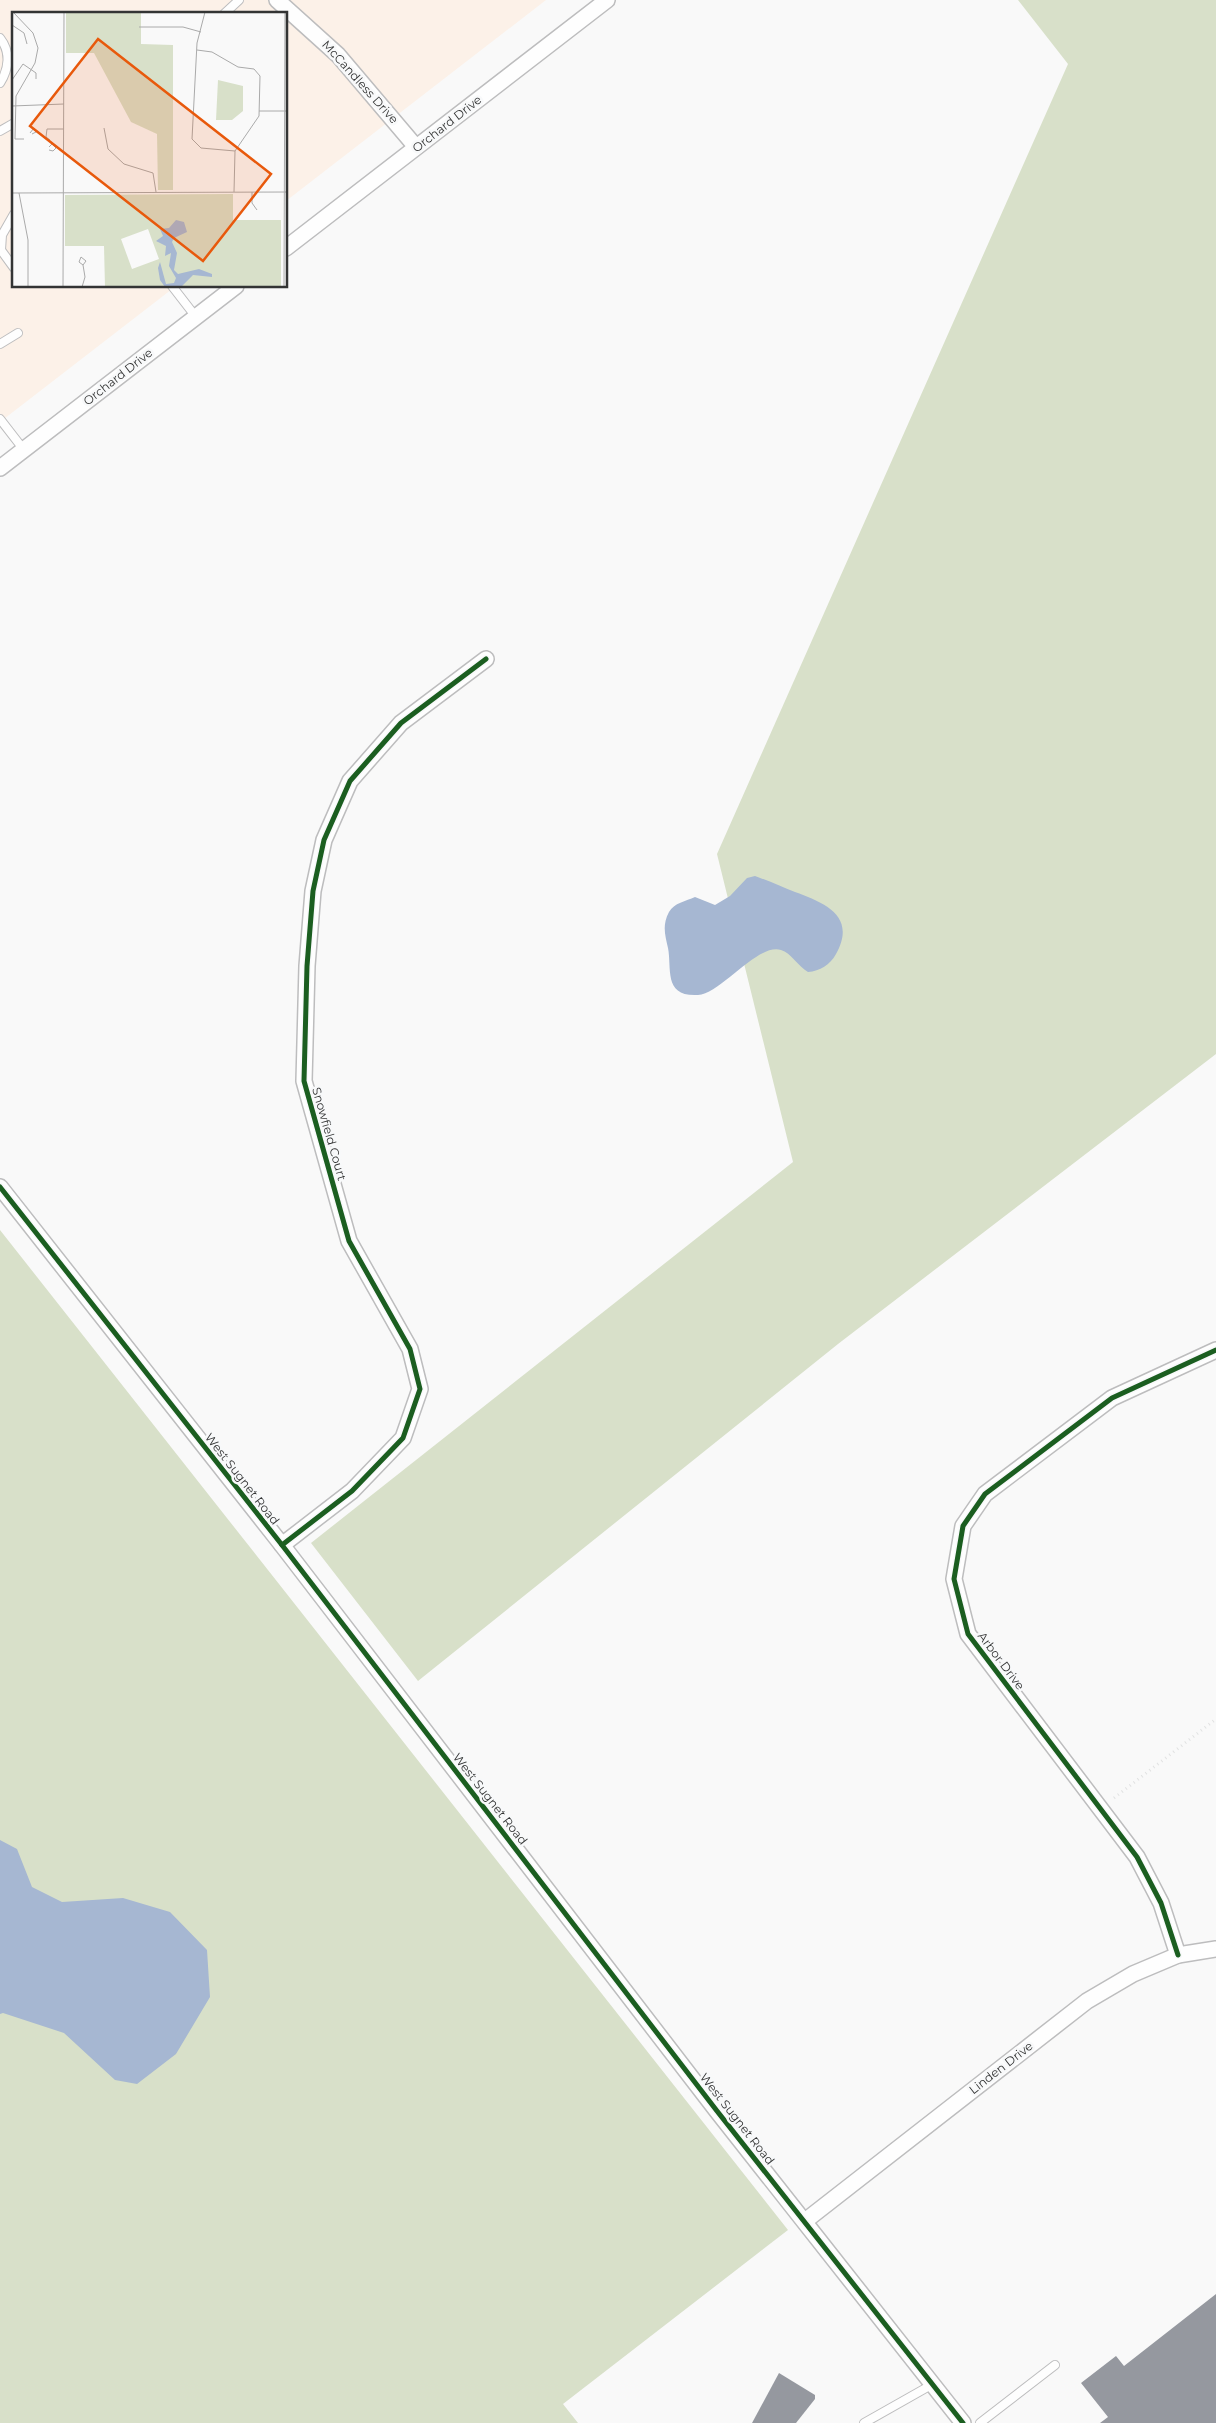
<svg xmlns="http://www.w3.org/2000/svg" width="1216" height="2423" font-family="Montserrat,sans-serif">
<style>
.medical{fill:#fcf1e8}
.green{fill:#d8e0c9}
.water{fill:#a6b7d2}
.building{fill:#95989f}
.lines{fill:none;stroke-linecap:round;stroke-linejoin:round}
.service-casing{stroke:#bdbdbe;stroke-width:10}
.minor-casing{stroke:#bdbdbe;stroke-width:18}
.path{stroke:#e1e2e2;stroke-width:3;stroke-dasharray:1 4;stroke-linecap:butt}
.service{stroke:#fefefe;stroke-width:8}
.minor{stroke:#fefefe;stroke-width:15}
.cycleway-casing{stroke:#f8f9fa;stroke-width:8}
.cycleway{stroke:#1b5e20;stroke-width:5}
.labels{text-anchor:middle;stroke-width:5;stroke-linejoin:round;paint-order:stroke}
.street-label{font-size:12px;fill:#333434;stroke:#f8f9fa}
.inset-road{fill:none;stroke:#aaa;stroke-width:1}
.view{fill:#e8590c;fill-opacity:0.15;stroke:#e8590c;stroke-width:2.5}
.inset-edge{fill:none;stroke:#333434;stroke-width:2.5}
</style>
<rect width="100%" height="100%" fill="#f9f9f9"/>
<!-- medical -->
<path class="medical" d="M0,0H546L286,201V14H14V286H176L0,422Z"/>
<!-- green -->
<g class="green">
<path d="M1018,0H1216V1054L838,1344L418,1681L311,1543L793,1162L717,854L1068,64Z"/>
<path d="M0,1230L788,2230L563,2404L578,2423H0Z"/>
</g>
<!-- water -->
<g class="water">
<path d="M755,876C769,881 782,887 795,892C825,903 857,916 836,954C830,965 820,971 808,972C798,966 791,953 781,950C757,943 722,993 698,995C663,997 672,969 668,948C665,935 662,925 669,912C674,903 686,901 695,897L715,905L730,896L747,878Z"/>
<path d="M0,1840L17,1849L32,1887L62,1902L123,1898L170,1912L207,1950L210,1997L176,2054L137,2084L115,2080L64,2033L3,2013L0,2014Z"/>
</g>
<!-- building -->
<g class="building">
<path d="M1216,2294V2423H1100L1108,2417L1081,2383L1116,2356L1124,2366Z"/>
<path d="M779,2373L815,2395V2399L796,2423H752Z"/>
</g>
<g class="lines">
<defs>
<g id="service">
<path d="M224,14L239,0"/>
<path d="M0,38C11,52 9,69 0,83"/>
<path d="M0,131L14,123"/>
<path d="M14,214L2,235L1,250L14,268"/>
<path d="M172,286L196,317"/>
<path d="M0,344L18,333"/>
<path d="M0,419L24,450"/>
<path d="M864,2423L933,2384"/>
<path d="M980,2423L1055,2365"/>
</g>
<g id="minor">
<path d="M277,0L338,55L416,147"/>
<path d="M286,248L607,0"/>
<path d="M0,468L236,286"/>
<path d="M0,1187L282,1545L717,2111L963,2423"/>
<path d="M282,1545L352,1491L403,1438L420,1389L410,1349L349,1241L304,1081L307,966L313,891L324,840L350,781L401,723L486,659"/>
<path d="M1178,1955L1161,1903L1137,1857L968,1634L954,1579L963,1526L985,1494L1112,1398L1216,1350"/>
<path d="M805,2221L1087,2001L1133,1974L1178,1955L1216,1949"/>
</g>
</defs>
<!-- service casing -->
<use href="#service" class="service-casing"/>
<!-- minor casing -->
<use href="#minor" class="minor-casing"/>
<!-- path -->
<path class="path" d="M1114,1798L1216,1719"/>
<!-- service -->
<use href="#service" class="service"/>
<!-- minor -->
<use href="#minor" class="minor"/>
<defs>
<g id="cycleway">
<path d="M0,1187L282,1545L717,2111L963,2423"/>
<path d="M282,1545L352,1491L403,1438L420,1389L410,1349L349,1241L304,1081L307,966L313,891L324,840L350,781L401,723L486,659"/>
<path d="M1178,1955L1161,1903L1137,1857L968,1634L954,1579L963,1526L985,1494L1112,1398L1216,1350"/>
</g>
</defs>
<!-- cycleway casing -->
<use href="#cycleway" class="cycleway-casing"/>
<!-- cycleway -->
<use href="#cycleway" class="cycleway"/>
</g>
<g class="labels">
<!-- street labels -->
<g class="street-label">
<text transform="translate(360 82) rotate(48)" y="4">McCandless Drive</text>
<text transform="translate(447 124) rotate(-38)" y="4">Orchard Drive</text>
<text transform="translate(118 377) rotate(-38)" y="4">Orchard Drive</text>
<text transform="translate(329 1134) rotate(74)" y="4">Snowfield Court</text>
<text transform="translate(242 1479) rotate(52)" y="4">West Sugnet Road</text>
<text transform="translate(1001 1661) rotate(53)" y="4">Arbor Drive</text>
<text transform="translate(490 1799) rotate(52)" y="4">West Sugnet Road</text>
<text transform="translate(1001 2068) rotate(-38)" y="4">Linden Drive</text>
<text transform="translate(737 2119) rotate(52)" y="4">West Sugnet Road</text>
</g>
</g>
<!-- overview -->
<g transform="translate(12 12)">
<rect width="275" height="275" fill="#f9f9f9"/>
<path d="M54,0H129V32L161,33V178H146L145,122L119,110L82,41H54ZM206,68L231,74V99L220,108H204ZM221,182V208H269V275H93L92,234H53V183ZM136,217L147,247L120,257L109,227Z" fill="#d8e0c9" fill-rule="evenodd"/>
<path d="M164,208L172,210L175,220L162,226L160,230L165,241L162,258L166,262L187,257L200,262V265L181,263L169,275H153L148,268L146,256L148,250L154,272L162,271L164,266L157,254L159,241L153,244L154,234L144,229L151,224L148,217L157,216Z" fill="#a6b7d2"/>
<path class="inset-road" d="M1,0L21,21L26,36L23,51L4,84L3,127H12M193,0L185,31L180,127L189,136L223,139M0,13L12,21L15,32M127,15H171L189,20M185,38L200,40L226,55L242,57L248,64L247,104L223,139L222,180M0,68L11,52L24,61V67M0,94L52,92M247,99H275M92,116L96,137L112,152L141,161L144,180M18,121L22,116L24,120L20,122M38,128L34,125L35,117H52M37,135L40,132L44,136L41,139L37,138M240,180V191L245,198M0,181L275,180M7,181L16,228V275M51,275L52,0M70,275L73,265L71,253L67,250L69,245L74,249L71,253M272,275L273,0"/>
<path class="view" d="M86,27L259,162L191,249L18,114Z"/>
<rect width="275" height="275" class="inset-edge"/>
</g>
</svg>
